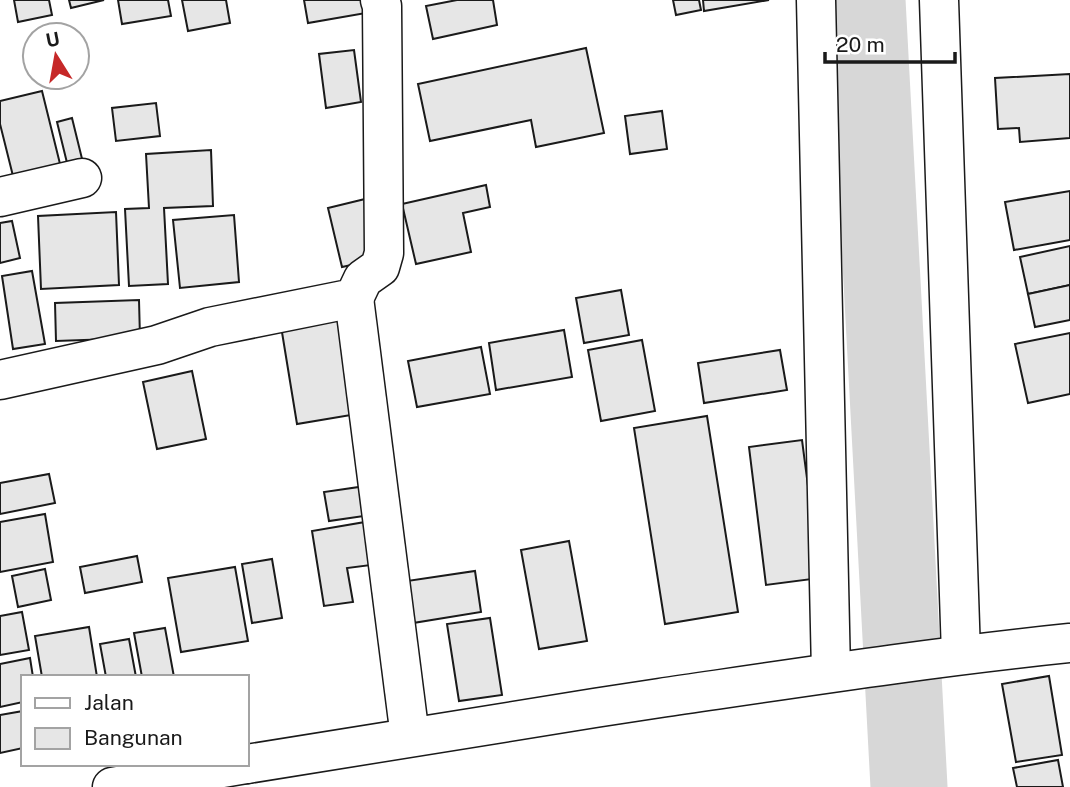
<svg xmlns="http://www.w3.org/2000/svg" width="1070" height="787" font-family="'Public Sans',sans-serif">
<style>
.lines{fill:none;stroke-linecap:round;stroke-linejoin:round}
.river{stroke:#d7d7d7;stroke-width:77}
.building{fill:#e6e6e6;stroke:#1a1a1a;stroke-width:2}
.minor-casing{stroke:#1a1a1a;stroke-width:41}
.minor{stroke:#fff;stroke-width:38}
</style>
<rect width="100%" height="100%" fill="#fff"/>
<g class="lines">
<!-- river -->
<path class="river" d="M867,0L909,787"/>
</g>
<!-- building -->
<g class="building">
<path d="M14,0H49L52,15L18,22Z"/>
<path d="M69,0H104L71,8Z"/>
<path d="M118,0H168L171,16L122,24Z"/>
<path d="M182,0H226L230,23L188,31Z"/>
<path d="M304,0H364L366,13L308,23Z"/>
<path d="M457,0H493L497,25L433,39L426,6Z"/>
<path d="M673,0H699L701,10L676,15Z"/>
<path d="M703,0H769L704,11Z"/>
<path d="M586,48L604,133L536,147L531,120L430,141L418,84Z"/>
<path d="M354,50L361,102L326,108L319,54Z"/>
<path d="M1070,74V138L1020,142L1019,128L998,129L995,78Z"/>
<path d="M42,91L63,176L16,188L0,124V101Z"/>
<path d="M156,103L160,136L116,141L112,108Z"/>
<path d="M662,111L667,149L630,154L625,116Z"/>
<path d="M72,118L85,171L70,175L57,122Z"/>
<path d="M211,150L213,206L164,208L168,284L129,286L125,209L149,208L146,154Z"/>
<path d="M486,185L490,207L463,213L471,252L416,264L402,204Z"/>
<path d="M1070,191V240L1014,250L1005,202Z"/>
<path d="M365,199L379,259L342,267L328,208Z"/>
<path d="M116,212L119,285L41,289L38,216Z"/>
<path d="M234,215L239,282L180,288L173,220Z"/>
<path d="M12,221L20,258L0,263V223Z"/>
<path d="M1070,246V285L1028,294L1020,257Z"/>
<path d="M32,271L45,344L13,349L2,276Z"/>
<path d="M1070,285V320L1035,327L1028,294Z"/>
<path d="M621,290L629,335L584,343L576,298Z"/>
<path d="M139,300L140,338L56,341L55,303Z"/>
<path d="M346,308L363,413L297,424L280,320Z"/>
<path d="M564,330L572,377L496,390L489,343Z"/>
<path d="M1070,333V394L1028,403L1015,344Z"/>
<path d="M642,340L655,411L601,421L588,350Z"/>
<path d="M481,347L490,394L417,407L408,361Z"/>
<path d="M780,350L787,390L704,403L698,363Z"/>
<path d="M192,371L206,439L157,449L143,382Z"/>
<path d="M707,416L738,612L665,624L634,428Z"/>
<path d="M802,440L820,578L766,585L749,447Z"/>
<path d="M49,474L55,503L0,514V483Z"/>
<path d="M366,486L371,515L329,521L324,492Z"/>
<path d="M45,514L53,562L0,572V522Z"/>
<path d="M371,521L379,564L347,568L353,602L324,606L312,531Z"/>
<path d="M569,541L587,641L539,649L521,550Z"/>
<path d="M137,556L142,582L85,593L80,567Z"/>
<path d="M272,559L282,618L252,623L242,564Z"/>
<path d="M235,567L248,641L181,652L168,578Z"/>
<path d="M45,569L51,600L18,607L12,576Z"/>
<path d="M475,571L481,612L413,623L407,581Z"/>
<path d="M22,612L29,650L0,655V616Z"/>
<path d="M490,618L502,695L459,701L447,624Z"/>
<path d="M89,627L97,677H42L35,636Z"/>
<path d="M165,628L174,677H142L134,633Z"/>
<path d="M129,639L136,677H106L100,644Z"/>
<path d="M30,658L33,677H23V702L0,707V664Z"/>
<path d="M1049,676L1062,755L1016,762L1002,684Z"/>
<path d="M23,711V748L0,753V715Z"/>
<path d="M1058,760L1063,787H1017L1013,768Z"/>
</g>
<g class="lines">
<defs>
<g id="minor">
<path d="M816,0L831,672"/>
<path d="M939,0L961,654"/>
<path d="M0,197L82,178"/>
<path d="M354,298L410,737"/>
<path d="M0,380L157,345L210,327L354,298L363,279L380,267L384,253L382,6L380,0"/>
<path d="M247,764C384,741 522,719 660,698C797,678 933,657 1070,643"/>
<path d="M112,787L246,764"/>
</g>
</defs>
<!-- minor casing -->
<use href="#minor" class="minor-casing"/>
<!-- minor -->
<use href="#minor" class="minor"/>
</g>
<!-- legend -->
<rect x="21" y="675" width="228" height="91" fill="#ffffff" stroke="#a3a3a3" stroke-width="2"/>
<rect x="35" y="698" width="35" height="10" fill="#ffffff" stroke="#a3a3a3" stroke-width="2"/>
<text x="84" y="710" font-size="21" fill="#1a1a1a">Jalan</text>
<rect x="35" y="728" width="35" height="21" fill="#e6e6e6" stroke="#a3a3a3" stroke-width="2"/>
<text x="84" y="745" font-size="21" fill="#1a1a1a">Bangunan</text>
<!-- north arrow -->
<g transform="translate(56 56) rotate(349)"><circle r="33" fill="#ffffff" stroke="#a3a3a3" stroke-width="2"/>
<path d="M0-5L12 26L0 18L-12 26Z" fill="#c62828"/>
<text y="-10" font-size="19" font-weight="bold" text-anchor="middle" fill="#1a1a1a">U</text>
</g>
<!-- scale -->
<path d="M825 52v10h130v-10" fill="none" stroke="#1a1a1a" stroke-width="3.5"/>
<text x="836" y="52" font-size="21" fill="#1a1a1a" stroke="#ffffff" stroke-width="5" paint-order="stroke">20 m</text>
</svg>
